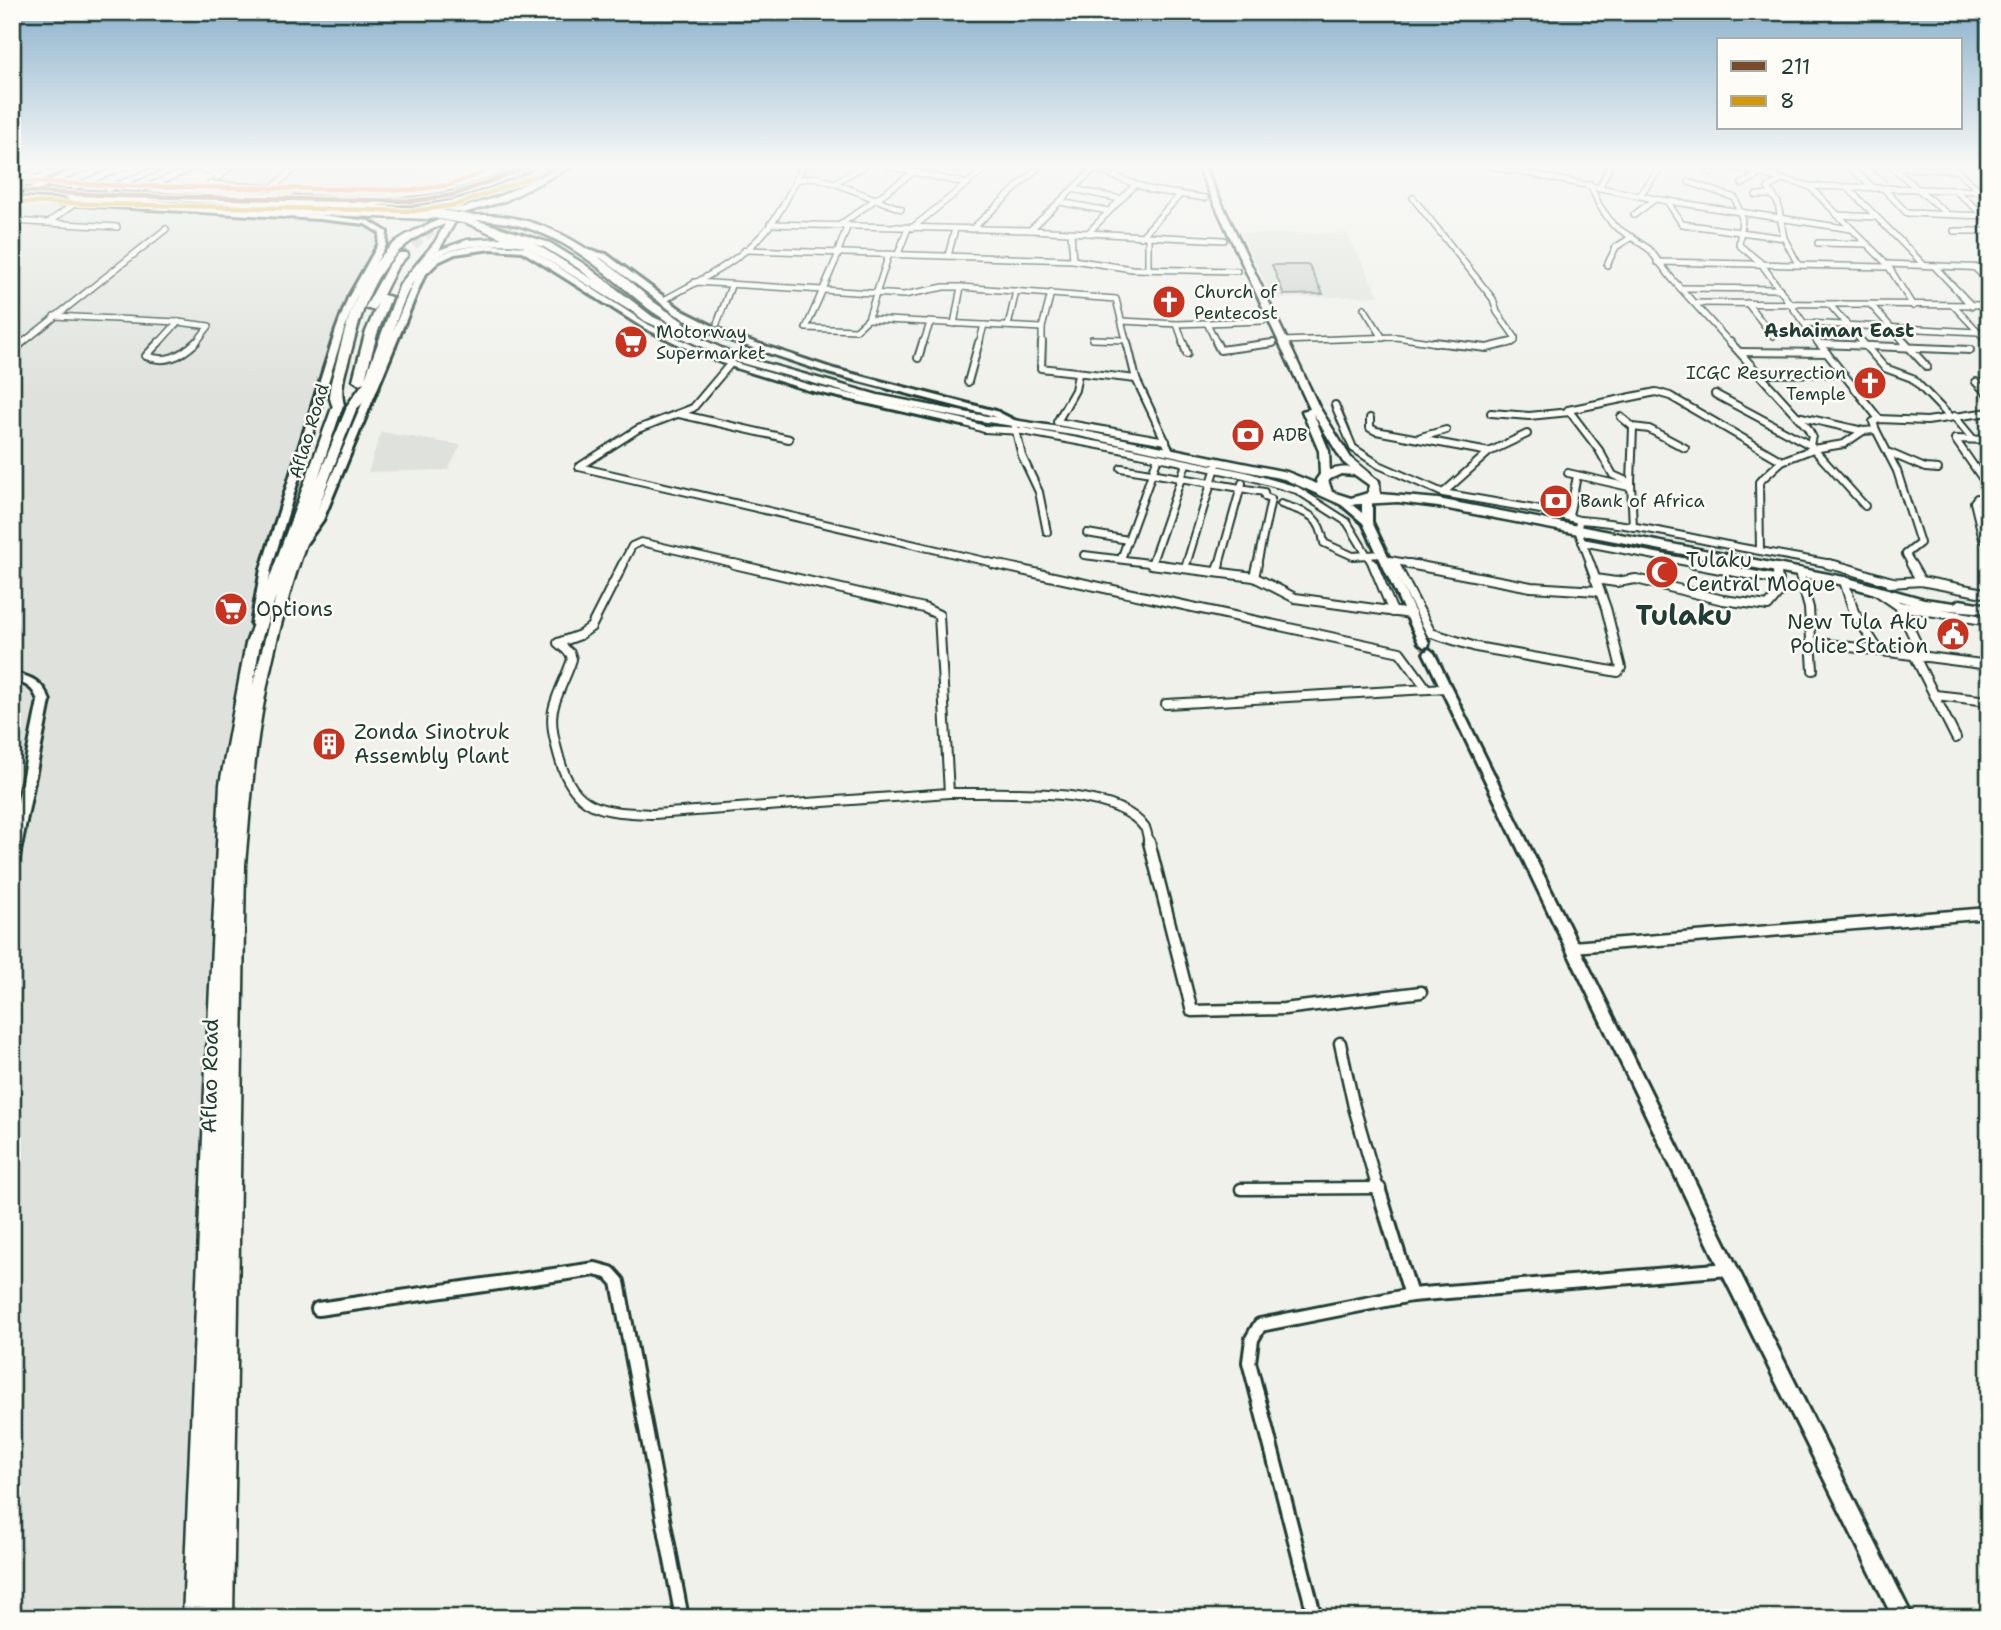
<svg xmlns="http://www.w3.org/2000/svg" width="2001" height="1630" font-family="'Shantell Sans',sans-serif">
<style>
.built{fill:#dfe2dc}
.green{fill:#cdd3cd;stroke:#768880;stroke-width:2}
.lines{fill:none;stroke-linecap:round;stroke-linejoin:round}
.stream{stroke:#6c8077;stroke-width:2}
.motorway-tunnel{stroke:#c6cdc6;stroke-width:10;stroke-dasharray:10 5;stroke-linecap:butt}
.minor-far4-casing{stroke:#1f3d34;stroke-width:8}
.minor-far3-casing{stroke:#1f3d34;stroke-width:10}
.minor-far2-casing{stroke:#1f3d34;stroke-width:12}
.minor-far1-casing{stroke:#1f3d34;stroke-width:15}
.minor-casing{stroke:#1f3d34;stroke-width:18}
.tertiary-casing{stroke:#1f3d34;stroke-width:6}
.primary-casing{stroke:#1f3d34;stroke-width:5}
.trunk-casing{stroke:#1f3d34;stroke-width:5}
.motorway-casing{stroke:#1f3d34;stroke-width:5}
.minor-far4{stroke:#fdfcf7;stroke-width:5}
.minor-far3{stroke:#fdfcf7;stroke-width:6}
.minor-far2{stroke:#fdfcf7;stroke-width:8}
.minor-far1{stroke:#fdfcf7;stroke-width:10}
.minor{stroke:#fdfcf7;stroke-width:12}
.tertiary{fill:#fdfcf7;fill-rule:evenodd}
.primary{fill:#fdfcf7;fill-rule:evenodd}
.trunk{fill:#fdfcf7;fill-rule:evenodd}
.motorway{fill:#fdfcf7;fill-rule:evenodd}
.trunk-bridge-casing{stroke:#1f3d34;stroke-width:11;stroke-linecap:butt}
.trunk-bridge{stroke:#fdfcf7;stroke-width:9}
.bus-1-casing{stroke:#fdfcf7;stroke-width:7}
.bus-2-casing{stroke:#fdfcf7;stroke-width:7}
.bus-3-casing{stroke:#fdfcf7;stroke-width:7}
.bus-1{stroke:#7a4b2a;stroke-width:4.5}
.bus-2{stroke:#d79608;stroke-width:4.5}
.bus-3{stroke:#f26522;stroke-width:4.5}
.labels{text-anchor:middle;stroke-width:5;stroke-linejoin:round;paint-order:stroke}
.far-poi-label{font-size:18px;fill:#1f3d34;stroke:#fdfcf7;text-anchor:start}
.far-street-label{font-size:18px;fill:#1f3d34;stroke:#fdfcf7}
.far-neighbourhood-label{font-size:19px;font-weight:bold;fill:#1f3d34;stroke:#fdfcf7}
.poi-label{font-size:21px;fill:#1f3d34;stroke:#fdfcf7;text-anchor:start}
.street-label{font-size:21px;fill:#1f3d34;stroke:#fdfcf7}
.district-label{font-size:28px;font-weight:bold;fill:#1f3d34;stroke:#fdfcf7}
</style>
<rect width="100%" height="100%" fill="#f0f1eb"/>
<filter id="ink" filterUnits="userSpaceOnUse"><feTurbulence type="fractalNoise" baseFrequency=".0143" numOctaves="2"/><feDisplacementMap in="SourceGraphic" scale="14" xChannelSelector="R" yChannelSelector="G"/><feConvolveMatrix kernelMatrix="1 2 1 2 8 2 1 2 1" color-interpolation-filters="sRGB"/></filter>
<g filter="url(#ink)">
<!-- built -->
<g class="built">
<path d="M239,166H504L477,170L422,169L389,194L368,199L206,191Z"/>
<path d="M12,202L252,214L365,226L375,228L381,234L341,314L266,559L254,607L222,793L211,947L185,1618H12Z"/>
<path d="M1241,233H1347L1379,296L1273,298Z"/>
<path d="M381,432L461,445L448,470L368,472Z"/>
</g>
<!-- green -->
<path class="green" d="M1272,265H1309L1323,294L1284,295Z"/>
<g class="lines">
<!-- stream -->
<path class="stream" d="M1867,166L1886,181"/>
<!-- motorway-tunnel -->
<path class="motorway-tunnel" d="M413,245L445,219L490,193"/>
<defs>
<g id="minor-far4">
<path d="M193,166L221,175"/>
<path d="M888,166L967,184"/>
<path d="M1087,166L1151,190L1205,198"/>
<path d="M1491,166L1655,199L1851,229"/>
<path d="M1729,166L1809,186L1989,191"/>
<path d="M1848,166L1874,188"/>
<path d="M1891,166L1947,214"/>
<path d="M1982,166L1989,173"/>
<path d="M1953,167L1989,199"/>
<path d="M1893,168L1956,170"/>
<path d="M12,171L37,179"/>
<path d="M1710,172L1714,166"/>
<path d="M15,173L33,166"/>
<path d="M217,178L232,166"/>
<path d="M796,180L814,177L834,183L864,166"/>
<path d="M1781,180L1768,188L1778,203L1784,238L1798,264"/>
<path d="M1689,182L1735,198L1742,219L1739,245L1760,262L1819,344"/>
<path d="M834,183L901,209"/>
<path d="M210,184L272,188L298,166"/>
<path d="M1590,184L1599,205L1613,225L1649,249L1673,280L1731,344"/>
<path d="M1742,184L1775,166"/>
<path d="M1600,186L1610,166"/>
<path d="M1809,186L1887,264L1913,306"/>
<path d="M74,187L126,166"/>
<path d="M1847,187L1924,265"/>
<path d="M12,188L69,166"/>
<path d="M108,189L164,166"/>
<path d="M142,189L198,166"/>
<path d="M1073,189L1120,199"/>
<path d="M1884,189L1907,213L1985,216"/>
<path d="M25,192L91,166"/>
<path d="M1957,192L1985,216"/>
<path d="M1640,195L1662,166"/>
<path d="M1756,195H1773"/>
<path d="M1413,198L1493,299L1497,312L1515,337V341L1508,344"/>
<path d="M1667,201L1682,224L1784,238"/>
<path d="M1060,202L1108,211"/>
<path d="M1634,215L1655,199"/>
<path d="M1837,215L1876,217"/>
<path d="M12,221L117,227"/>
<path d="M49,222L77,202"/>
<path d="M770,224L1030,230L1224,240"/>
<path d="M841,224L914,172"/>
<path d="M912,228L989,166"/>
<path d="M972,229L1040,166"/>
<path d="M1030,230L1097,166"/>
<path d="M1954,231H1989"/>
<path d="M1071,233L1073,260"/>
<path d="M1088,233L1135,185"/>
<path d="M1141,237L1179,196"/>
<path d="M1148,237V268"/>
<path d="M1818,243L1867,244"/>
<path d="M745,250L1073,260L1132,269L1237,271"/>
<path d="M839,253L806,328L856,330L868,319L889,254"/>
<path d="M837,254L848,225"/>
<path d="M898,254L908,228"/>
<path d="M948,256L955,229"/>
<path d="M1657,262L1887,267"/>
<path d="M1887,264L1989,268"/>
<path d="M1607,265L1616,247L1632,237"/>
<path d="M1934,266L1972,306"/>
<path d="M1975,268L1989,282"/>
<path d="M695,282L904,295L944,287H961L1116,299L1127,344"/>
<path d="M1680,288L1780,289"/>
<path d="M662,301C696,282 734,265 761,236C780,216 791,190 803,166"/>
<path d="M1695,303L1989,305"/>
<path d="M1747,303L1773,336"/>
<path d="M1830,305L1864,344"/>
<path d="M1871,305L1906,344"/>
<path d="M1954,306L1989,343"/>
<path d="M1364,308L1383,338"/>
<path d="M54,316L178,322"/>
<path d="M868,319L1042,328"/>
<path d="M1122,321L1177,324L1263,321"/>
<path d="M178,322L209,326L195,344"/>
<path d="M1207,323L1217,344"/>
<path d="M1805,323L1978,332"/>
<path d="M717,324L731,286"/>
<path d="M954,324L961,287"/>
<path d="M1177,324L1184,344"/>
<path d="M1008,326L1016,291"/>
<path d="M1092,339L1126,340"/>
<path d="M1281,341L1396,337L1444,344"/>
<path d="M21,344L166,229"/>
<path d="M158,344L178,322"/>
<path d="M923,344L930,323"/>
<path d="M979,344L984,325"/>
<path d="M1042,344V328L1051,293"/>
<path d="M1267,344L1273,343"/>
</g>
<g id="minor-far3">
<path d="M159,342L146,356C166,364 181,356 196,342"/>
<path d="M1042,342L1041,368L1136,379"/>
<path d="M1127,342L1136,379L1170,451"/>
<path d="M1183,342L1187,354"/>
<path d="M1216,342L1220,350L1273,343"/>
<path d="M1434,342L1487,348L1512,342"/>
<path d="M1730,342L1807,427L1812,436L1810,445"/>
<path d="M1818,342L1879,419"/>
<path d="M1862,342L1885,368L1912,378L1950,417"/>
<path d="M1904,342L1927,367"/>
<path d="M1821,344L1970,350"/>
<path d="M12,351L23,342"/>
<path d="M1740,352L1827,353"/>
<path d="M918,358L923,342"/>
<path d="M1078,374L1075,390L1057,422L1166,441"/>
<path d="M1761,374L1840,373"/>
<path d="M968,382L979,342"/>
<path d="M1976,382L1989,395"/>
<path d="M1715,394L1810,445L1865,506"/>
<path d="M1335,405L1353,448L1379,465L1443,493"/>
<path d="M1568,410L1656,392L1670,396L1782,461"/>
<path d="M1491,413L1529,416L1570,412L1599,450L1613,475L1631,483L1633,527"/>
<path d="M679,414L789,439"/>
<path d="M1797,416L1863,431"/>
<path d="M1954,416L1973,439"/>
<path d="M1621,417L1633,427L1649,429L1685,448"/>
<path d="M1370,418V428L1376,431L1489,452"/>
<path d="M962,422L984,429L1023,431L1115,448L1245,475L1297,490L1347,522L1373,565"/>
<path d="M1015,427L1022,456L1039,492L1047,532"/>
<path d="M1876,430L1897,471L1920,543L1906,554L1912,565"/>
<path d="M1527,434L1489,452L1443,493L1546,511L1579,520"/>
<path d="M1421,437L1446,430"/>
<path d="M1989,440L1955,439L1989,488"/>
<path d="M1890,453L1925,468L1938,469"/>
<path d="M579,467L1002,565"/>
<path d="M579,467L638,429L693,408L731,363"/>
<path d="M1121,468L1264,492L1265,497L1271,499L1257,565"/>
<path d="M1568,473L1629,487"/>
<path d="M1631,483L1633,427"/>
<path d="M1281,504C1307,513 1320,514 1324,543L1353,556L1382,554"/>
<path d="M1569,516L1577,476"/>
<path d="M1087,533L1128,540"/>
<path d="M1983,539L1974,502L1977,498H1989"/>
<path d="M1582,542L1703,565"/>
<path d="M1760,551L1837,565"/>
<path d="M1084,555L1165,565"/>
<path d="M1121,559L1158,457"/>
<path d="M1390,560L1418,565"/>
<path d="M1394,561L1396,565"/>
<path d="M1152,562L1186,464"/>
<path d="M622,565L632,546L641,542L741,565"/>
<path d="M1186,565L1217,464"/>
<path d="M1219,565L1242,483"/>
<path d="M1591,565L1578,530L1579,520C1640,524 1700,541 1760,551L1759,482L1782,461L1813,449L1844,444L1863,431L1876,430L1873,422L1879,419L1927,421L1989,412"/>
</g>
<g id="minor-far2">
<path d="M623,564L591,627L580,635L558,643L570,653L572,659C567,676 557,692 553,710C550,725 555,742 559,757C574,812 603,812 654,814L949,793L939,615L924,608L734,564"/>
<path d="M994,564L1400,652L1427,689"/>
<path d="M1151,564L1254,577L1295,598L1411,614"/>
<path d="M1373,564L1393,612"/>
<path d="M1395,564L1431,633L1476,647L1618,672L1621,668L1606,608L1590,564"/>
<path d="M1409,564L1531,587L1598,591"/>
<path d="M1694,564L1779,580"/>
<path d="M1828,564C1851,568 1870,577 1893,582"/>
<path d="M1911,564L1921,581"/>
<path d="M1217,571L1219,564"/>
<path d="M1799,572L1809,608L1813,670"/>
<path d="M1254,577L1257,564"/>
<path d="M1595,579L1616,582L1636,579L1723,600L1768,606L1778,594L1777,568"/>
<path d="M1844,581L1854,612L1879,651"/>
<path d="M1890,583L1921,581L1989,594"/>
<path d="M1877,591L1899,606L1923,657"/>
<path d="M1899,606L1989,621"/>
<path d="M1812,642L1989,665"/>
<path d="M1914,655L1956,738"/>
<path d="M1935,695L1989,701"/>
<path d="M1166,704L1446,688"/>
<path d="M949,793C996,794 1114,784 1145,828C1147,831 1148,839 1149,844"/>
</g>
<g id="minor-far1">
<path d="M1149,842L1192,1011L1284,1009L1421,992"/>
<path d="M1573,947L1989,913"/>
<path d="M1340,1043L1354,1107L1379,1193"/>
<path d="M1241,1189L1380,1188"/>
</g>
<g id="minor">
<path d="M1379,1191L1411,1295"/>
<path d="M318,1309L595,1269L610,1273L618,1282L682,1618"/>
<path d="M1315,1618L1249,1362L1252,1339L1260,1325L1411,1295L1729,1269"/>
</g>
<g id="tertiary">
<path d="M12,197L319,215L369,221L387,232L386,245L356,298L344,330L271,569L260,626L256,628L251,624L261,569L336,330L348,298L378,245L380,233L365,224L319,219L12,201Z"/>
<path d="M491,245L527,247L649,325L703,350L739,364L814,386L962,419L966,422L962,425L808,390L733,367L697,353L644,328L522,251L491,249L455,254L438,262L424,276L323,520L305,545H299L297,543L313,520L416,276C434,250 462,247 491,245Z"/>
<path d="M586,250L606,254L683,311L729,334L834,369L996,411L1018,422L1011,424L990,415L828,373L723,338L677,315L601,258L583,254L582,252Z"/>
<path d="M1367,497L1372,500V522L1429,643L1428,646L1424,647L1419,643L1363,523L1337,501L1342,498L1345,499L1362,513V500Z"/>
<path d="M1429,649L1434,653L1735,1263L1913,1618H1893L1723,1275L1424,653Z"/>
<path d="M12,673C31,676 43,682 50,701L18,862L16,866L12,867V830L38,701C34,688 26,683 12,681Z"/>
</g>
<path id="primary" d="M1197,166H1204L1319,407L1351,458L1370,474V478H1362L1343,462L1313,413L1329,451L1330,475L1325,478L1320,475L1319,451L1302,411L1310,409Z"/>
<g id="trunk">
<path d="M12,188L332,202L445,210L449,213L445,216L332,208L12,194Z"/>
<path d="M469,218L550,243L584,264L653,317L739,356L878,395L974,414L1079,430L1287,472L1317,484L1316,480L1321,473C1347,464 1357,466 1379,481L1380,494L1438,499L1844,577L1924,599L1954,603L1960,600L1989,605V613L1924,608L1844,585L1438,507L1398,502L1342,505L1284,479L1079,436L974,420L877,401L731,360L645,321L578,268L544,247L469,222ZM1341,474L1355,475L1369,485L1368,493L1351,498L1332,492L1328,480Z"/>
<path d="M338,402L343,405L318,478L347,407L352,404L357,407C320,501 283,596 265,696C254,752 250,808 245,865L233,1618H183L205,1088L220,784L246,643L333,405ZM276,596L253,685L260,643Z"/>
</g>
<g id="motorway">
<path d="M525,166L530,169L528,171C503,181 478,192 452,198C400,209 347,204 295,202L290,199L295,196C347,199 401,204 453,192C478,186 501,174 525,166Z"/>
<path d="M562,166H573L505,201L453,216C469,216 485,214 501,216C561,223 605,260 649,298C662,310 680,316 692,330L690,332H682C670,321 655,315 643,304C591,260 547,220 474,220L536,244L638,308L629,310L528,248C511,241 496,245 476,246C394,250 402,337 370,392C366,399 360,408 352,411L346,407L364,382L359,384L353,380L365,334L378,303L374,310L365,308L388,266L399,253H407L408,255L397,267L383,295L391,297L377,334L365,378L400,284L435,242L445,224C382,246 366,293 351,352C346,370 339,387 344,405L338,409L332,405L329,395L331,382C346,332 353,276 397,241C411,230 431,225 444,217L429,219L213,211L70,200L65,197L70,194L213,205L429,213L465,207L498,197ZM462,221L502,238L467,240L439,250L455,222Z"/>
</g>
</defs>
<!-- minor-far4 casing -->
<use href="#minor-far4" class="minor-far4-casing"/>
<!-- minor-far3 casing -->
<use href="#minor-far3" class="minor-far3-casing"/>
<!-- minor-far2 casing -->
<use href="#minor-far2" class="minor-far2-casing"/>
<!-- minor-far1 casing -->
<use href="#minor-far1" class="minor-far1-casing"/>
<!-- minor casing -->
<use href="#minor" class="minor-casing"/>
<!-- tertiary casing -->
<use href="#tertiary" class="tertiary-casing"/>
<!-- primary casing -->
<use href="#primary" class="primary-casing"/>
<!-- trunk casing -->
<use href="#trunk" class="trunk-casing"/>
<!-- motorway casing -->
<use href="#motorway" class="motorway-casing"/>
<!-- minor-far4 -->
<use href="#minor-far4" class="minor-far4"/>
<!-- minor-far3 -->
<use href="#minor-far3" class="minor-far3"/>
<!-- minor-far2 -->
<use href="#minor-far2" class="minor-far2"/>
<!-- minor-far1 -->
<use href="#minor-far1" class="minor-far1"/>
<!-- minor -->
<use href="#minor" class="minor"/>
<!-- tertiary -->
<use href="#tertiary" class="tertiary"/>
<!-- primary -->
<use href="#primary" class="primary"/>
<!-- trunk -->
<use href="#trunk" class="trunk"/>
<!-- motorway -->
<use href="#motorway" class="motorway"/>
<defs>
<path id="trunk-bridge" d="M437,214L472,220"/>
</defs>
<!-- trunk-bridge casing -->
<use href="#trunk-bridge" class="trunk-bridge-casing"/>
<!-- trunk-bridge -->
<use href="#trunk-bridge" class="trunk-bridge"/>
<defs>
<path id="bus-1" d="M12,191L128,196L413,201L453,195L530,166"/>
<path id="bus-2" d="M12,202L414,211L456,205L535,176"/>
<path id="bus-3" d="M12,181L128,186L412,190L450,185L500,166"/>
</defs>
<!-- bus-1 casing -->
<use href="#bus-1" class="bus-1-casing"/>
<!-- bus-2 casing -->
<use href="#bus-2" class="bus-2-casing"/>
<!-- bus-3 casing -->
<use href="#bus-3" class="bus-3-casing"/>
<!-- bus-1 -->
<use href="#bus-1" class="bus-1"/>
<!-- bus-2 -->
<use href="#bus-2" class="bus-2"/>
<!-- bus-3 -->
<use href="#bus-3" class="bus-3"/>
</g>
</g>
<!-- sky -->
<linearGradient id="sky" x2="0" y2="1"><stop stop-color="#8bb1cd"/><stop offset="0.42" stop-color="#f8f9f6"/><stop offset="1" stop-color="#f8f9f6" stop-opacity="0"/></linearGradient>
<rect width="2001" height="394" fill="url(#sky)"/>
<!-- icons -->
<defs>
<symbol id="church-disc" viewBox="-11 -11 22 22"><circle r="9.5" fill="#c8321e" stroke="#fdfcf7"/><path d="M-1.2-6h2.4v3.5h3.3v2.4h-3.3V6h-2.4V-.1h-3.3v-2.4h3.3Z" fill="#fff"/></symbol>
<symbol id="supermarket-disc" viewBox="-11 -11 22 22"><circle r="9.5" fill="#c8321e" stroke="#fdfcf7"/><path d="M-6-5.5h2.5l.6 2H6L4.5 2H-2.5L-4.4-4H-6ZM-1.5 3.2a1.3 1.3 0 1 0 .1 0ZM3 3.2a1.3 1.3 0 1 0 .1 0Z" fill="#fff"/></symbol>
<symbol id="bank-disc" viewBox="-11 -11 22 22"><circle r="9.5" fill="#c8321e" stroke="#fdfcf7"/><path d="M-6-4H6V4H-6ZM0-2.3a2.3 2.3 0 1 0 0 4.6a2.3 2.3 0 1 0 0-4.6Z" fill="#fff"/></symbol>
<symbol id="mosque-disc" viewBox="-11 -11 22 22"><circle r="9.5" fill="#c8321e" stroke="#fdfcf7"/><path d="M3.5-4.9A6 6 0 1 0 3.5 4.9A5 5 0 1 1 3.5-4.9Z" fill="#fff"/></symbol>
<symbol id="civic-disc" viewBox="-11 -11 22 22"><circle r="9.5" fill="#c8321e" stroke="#fdfcf7"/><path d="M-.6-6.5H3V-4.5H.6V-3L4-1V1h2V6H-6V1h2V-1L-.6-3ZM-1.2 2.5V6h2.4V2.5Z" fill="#fff"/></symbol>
<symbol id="building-disc" viewBox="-11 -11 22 22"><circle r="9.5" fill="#c8321e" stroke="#fdfcf7"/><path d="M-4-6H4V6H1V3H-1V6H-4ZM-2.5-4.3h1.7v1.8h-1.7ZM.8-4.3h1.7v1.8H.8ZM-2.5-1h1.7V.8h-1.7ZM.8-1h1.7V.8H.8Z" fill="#fff"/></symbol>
</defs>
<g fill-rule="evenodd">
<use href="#church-disc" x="1150" y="283" width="38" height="38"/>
<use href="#supermarket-disc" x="612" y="323" width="38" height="38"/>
<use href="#church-disc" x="1851" y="364" width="38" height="38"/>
<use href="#bank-disc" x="1229" y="416" width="38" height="38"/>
<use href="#bank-disc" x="1537" y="482" width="38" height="38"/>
<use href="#mosque-disc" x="1643" y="553" width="38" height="38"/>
<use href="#supermarket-disc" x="212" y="590" width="38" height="38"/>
<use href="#civic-disc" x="1934" y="615" width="38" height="38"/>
<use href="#building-disc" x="310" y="725" width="38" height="38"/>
</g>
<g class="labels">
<!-- far-poi labels -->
<g class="far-poi-label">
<text x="1194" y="298">Church of<tspan x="1194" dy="21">Pentecost</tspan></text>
<text x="656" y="338">Motorway<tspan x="656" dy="21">Supermarket</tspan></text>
<text x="1846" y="379" text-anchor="end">ICGC Resurrection<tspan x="1846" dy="21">Temple</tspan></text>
<text x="1272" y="441">ADB</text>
<text x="1580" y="507">Bank of Africa</text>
</g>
<!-- far-street labels -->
<g class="far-street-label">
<text transform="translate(309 431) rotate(-73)" y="6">Aflao Road</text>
</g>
<!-- far-neighbourhood labels -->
<g class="far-neighbourhood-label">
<text x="1839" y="337">Ashaiman East</text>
</g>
<!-- poi labels -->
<g class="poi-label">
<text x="1686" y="567">Tulaku<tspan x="1686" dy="24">Central Moque</tspan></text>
<text x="256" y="616">Options</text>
<text x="1928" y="629" text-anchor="end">New Tula Aku<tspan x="1928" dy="24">Police Station</tspan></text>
<text x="354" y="739">Zonda Sinotruk<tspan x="354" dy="24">Assembly Plant</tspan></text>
</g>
<!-- street labels -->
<g class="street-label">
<text transform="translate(210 1076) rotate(-89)" y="7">Aflao Road</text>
</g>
<!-- district labels -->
<g class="district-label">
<text x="1684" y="625">Tulaku</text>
</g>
</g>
<!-- margin -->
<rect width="2001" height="1630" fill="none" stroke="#fdfcf7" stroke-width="42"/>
<rect x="21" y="21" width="1959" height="1588" fill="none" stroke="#1f3d34" stroke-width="2.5" filter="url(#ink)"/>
<!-- legend -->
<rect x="1717" y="38" width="245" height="91" fill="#fdfcf7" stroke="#a4b0a9" stroke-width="2"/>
<rect x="1731" y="61" width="35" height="10" fill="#7a4b2a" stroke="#a4b0a9" stroke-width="2"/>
<text x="1780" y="74" font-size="21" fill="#1f3d34">211</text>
<rect x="1731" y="96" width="35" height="10" fill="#d79608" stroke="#a4b0a9" stroke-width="2"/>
<text x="1780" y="108" font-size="21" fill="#1f3d34">8</text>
</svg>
